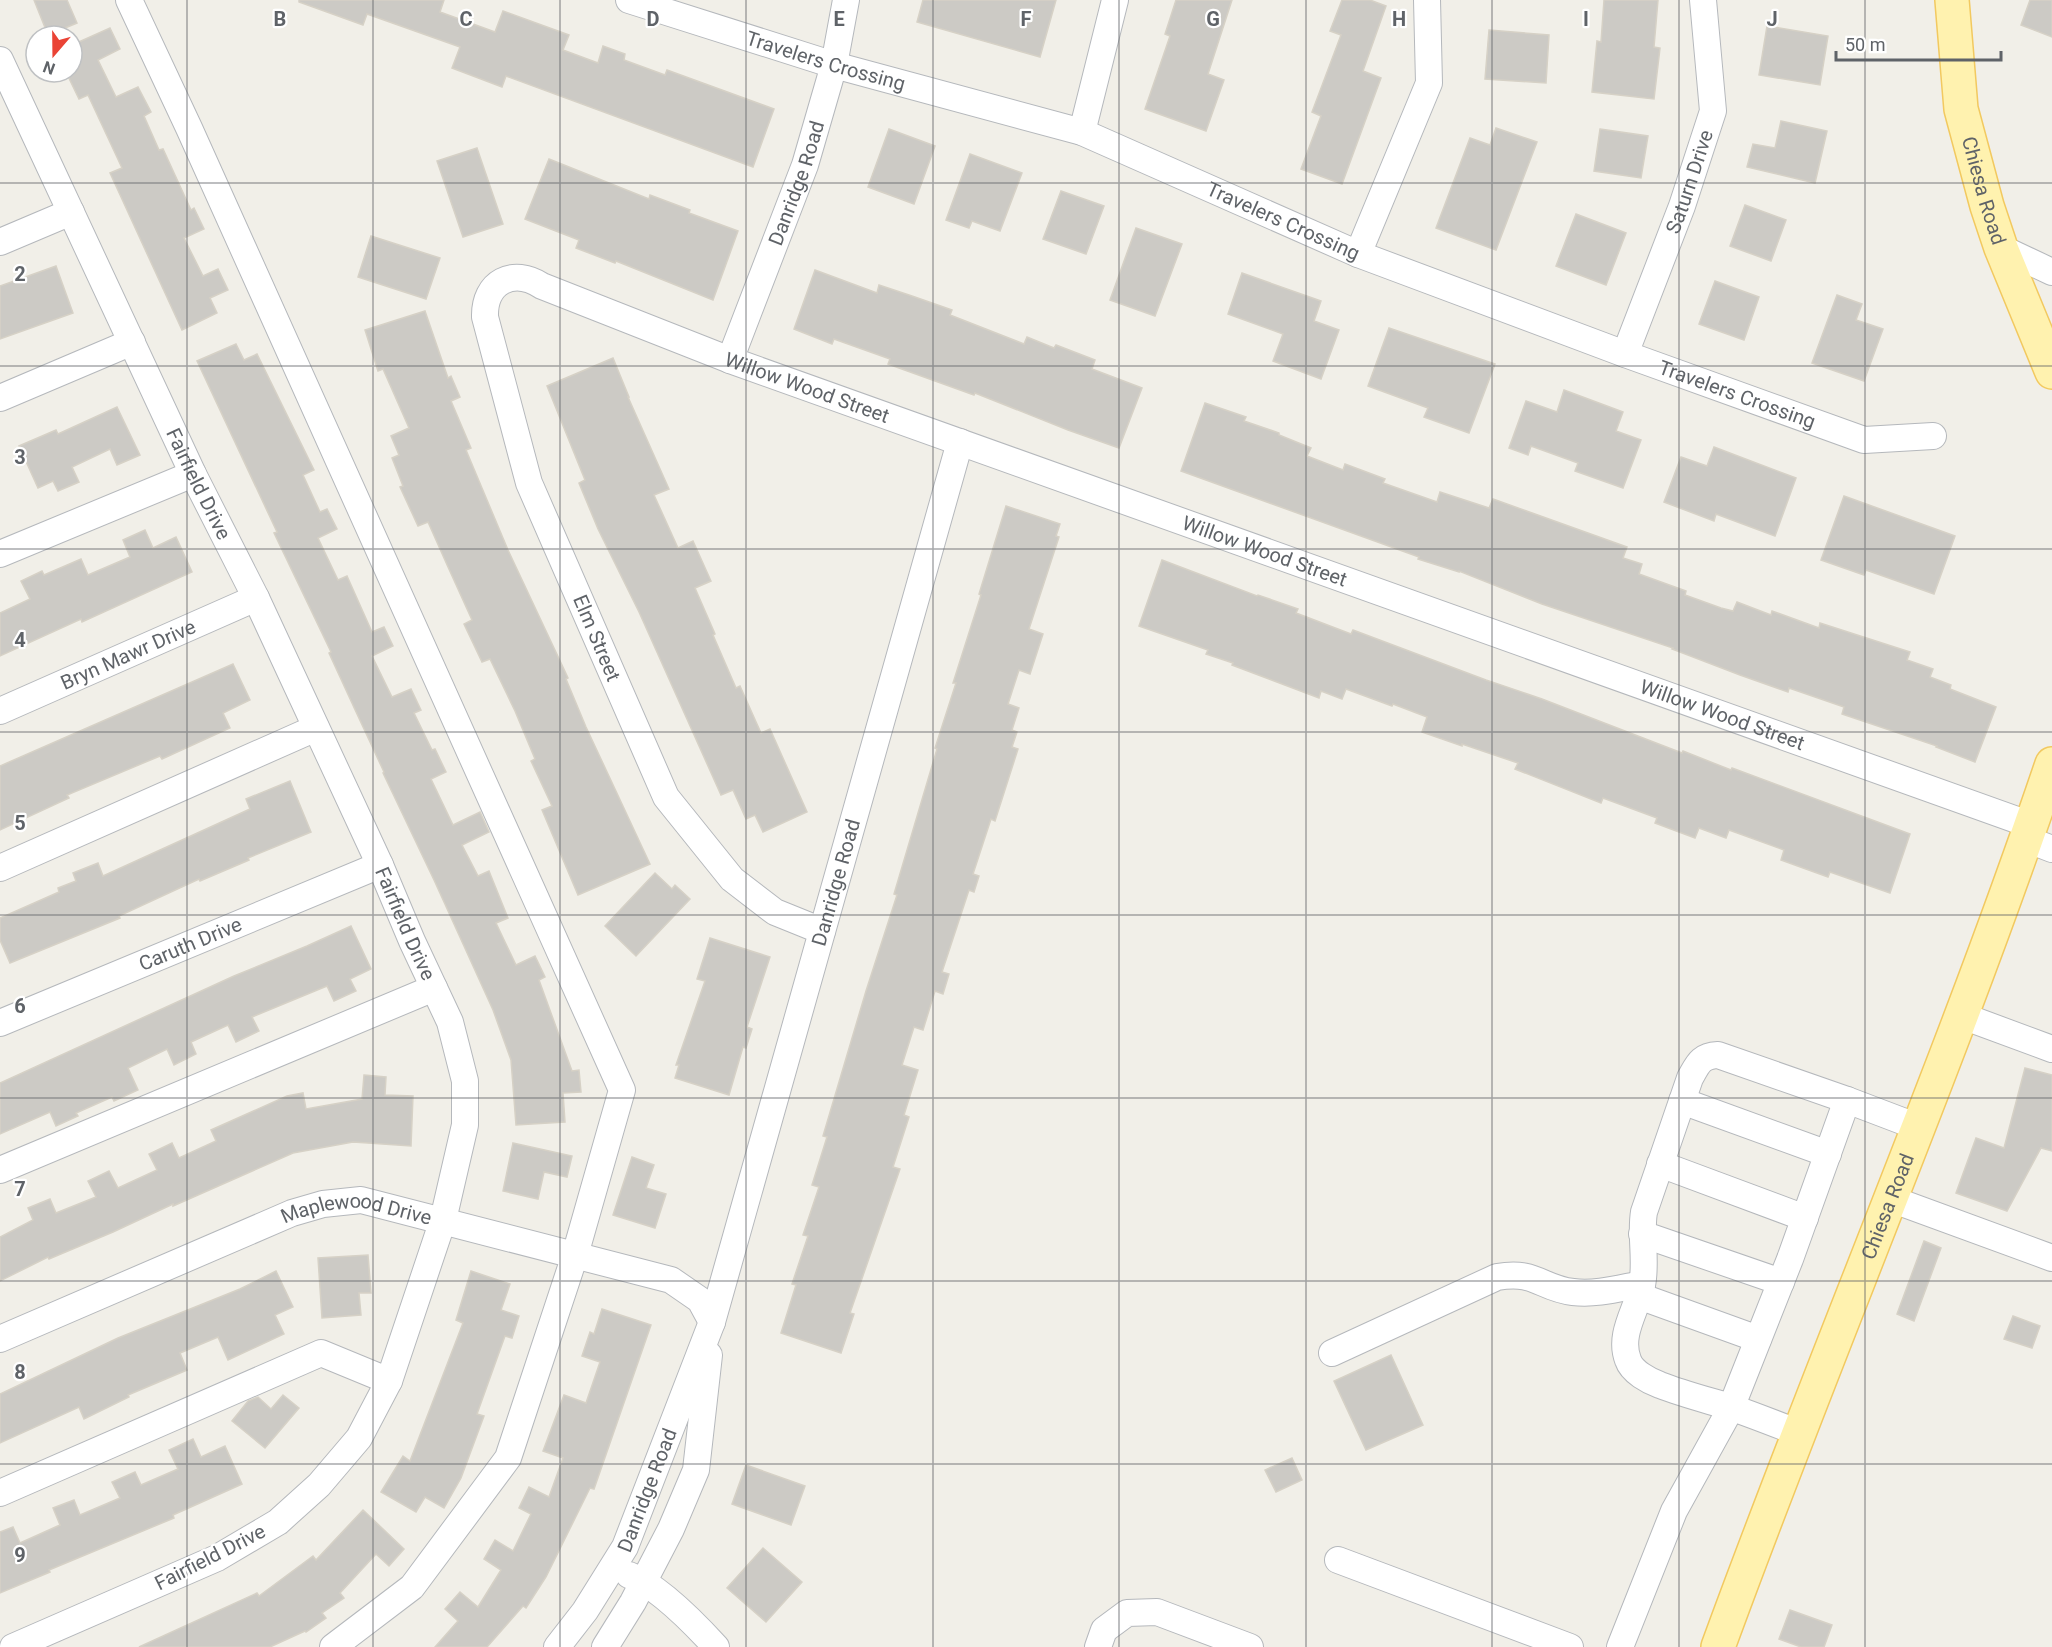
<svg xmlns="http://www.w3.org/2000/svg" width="2052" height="1647" font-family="Roboto,sans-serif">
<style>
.building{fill:#cccac5;stroke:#d6d1c6;stroke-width:1.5}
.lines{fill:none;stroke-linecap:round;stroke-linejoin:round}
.minor-casing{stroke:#b5b8bc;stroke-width:28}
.major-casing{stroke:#f2c960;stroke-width:36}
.minor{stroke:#fff;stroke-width:26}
.major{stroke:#fff2af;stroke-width:33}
.grid{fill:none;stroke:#5f6368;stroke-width:1.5;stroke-opacity:0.55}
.labels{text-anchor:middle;stroke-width:4.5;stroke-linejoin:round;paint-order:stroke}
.street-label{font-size:20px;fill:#5f6368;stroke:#fff}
.grid-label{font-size:20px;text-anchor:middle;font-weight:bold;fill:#5f6368;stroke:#fff;stroke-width:4.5;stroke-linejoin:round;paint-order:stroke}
</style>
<rect width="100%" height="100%" fill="#f1efe8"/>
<!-- building -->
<g class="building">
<path d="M34,0H67L77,23L48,35Z"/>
<path d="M299,0H444L440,12L495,32L503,11L569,35L563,50L598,63L603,46L625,54L624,60L665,75L667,70L774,109L753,167L506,76L502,87L452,68L460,47L367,14L363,25L299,2Z"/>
<path d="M923,0H1056L1040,57L917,22Z"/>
<path d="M1176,0H1232L1208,74L1224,80L1206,131L1145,109L1170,36L1165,34Z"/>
<path d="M1342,0H1370L1386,6L1363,71L1381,78L1342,184L1301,169L1321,116L1312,112L1341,35L1330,31Z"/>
<path d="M1604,0H1658L1654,47L1660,48L1654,99L1592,92L1597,41L1601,42Z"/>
<path d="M2030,0H2052V37L2021,25Z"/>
<path d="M1767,26L1828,36L1820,85L1759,75Z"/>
<path d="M110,28L120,49L98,60L116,97L138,87L151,112L144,116L159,150L163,149L191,210L194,208L204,229L184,238L203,276L218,269L228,290L210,298L217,313L182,330L110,173L122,168L88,95L79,99L66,72H72V45Z"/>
<path d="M1489,30L1549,35L1546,83L1485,79Z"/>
<path d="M1781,121L1827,131L1815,183L1747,167L1753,144L1775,148Z"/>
<path d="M1496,128L1537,142L1496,250L1436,228L1470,138L1490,145Z"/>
<path d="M889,129L935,146L914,204L868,187Z"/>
<path d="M1600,129L1648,136L1641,178L1594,171Z"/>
<path d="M477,148L503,224L463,237L437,161Z"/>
<path d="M970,154L1022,173L1000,231L972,221L969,228L946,220Z"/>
<path d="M549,159L649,199L650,195L690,210L689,213L738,231L713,300L616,261L615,263L576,248L579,240L525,219Z"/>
<path d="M1061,191L1104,206L1086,254L1043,239Z"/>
<path d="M1745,205L1786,220L1771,261L1730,246Z"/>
<path d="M1576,214L1626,233L1606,285L1556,266Z"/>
<path d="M1136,228L1182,244L1155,316L1110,300Z"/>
<path d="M371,236L440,258L426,299L358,277Z"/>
<path d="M56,266L73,313L0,339V286Z"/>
<path d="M815,270L877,293L879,285L912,296L952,310L950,315L1024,344L1027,337L1054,348L1056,345L1095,360L1092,369L1142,388L1119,448L1068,430L975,393L974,395L888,364L890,359L834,339L832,344L794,329Z"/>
<path d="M1242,273L1321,301L1314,321L1339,330L1321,379L1273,361L1283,334L1228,314Z"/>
<path d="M1715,281L1759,297L1744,340L1699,324Z"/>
<path d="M1837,295L1862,304L1856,320L1883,329L1864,381L1812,363Z"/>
<path d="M425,311L448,378L451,376L460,397L451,401L471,448L466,450L508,550L568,678L566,679L586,727L650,864L578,895L542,810L552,806L531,761L535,759L515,711L490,659L482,662L464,624L472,620L448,567L428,522L418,526L400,487L403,486L392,458L399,455L391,436L409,428L383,369L378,371L365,330Z"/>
<path d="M1389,328L1495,364L1469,433L1424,417L1428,408L1368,386Z"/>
<path d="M236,344L244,360L257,354L314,470L303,475L320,512L327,509L337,529L318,538L338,580L347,576L372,632L384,627L393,646L372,656L392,697L411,689L421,710L414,713L432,750L435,749L446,772L431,779L453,825L480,812L489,832L462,845L478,876L489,871L508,918L496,923L516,965L535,956L545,977L539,980L572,1071L579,1070L581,1092L563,1093L565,1122L516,1125L511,1060L493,1010L434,880L383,773L384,772L357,714L329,653L331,652L274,533L277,532L197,361Z"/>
<path d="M613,358L629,397H628L669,489L654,495L678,548L693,541L711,581L695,588L715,634L713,635L736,688L740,686L761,733L770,729L807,812L763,832L755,815L746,819L733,790L721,795L639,612L598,529L579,483L585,480L547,386Z"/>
<path d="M1564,390L1623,412L1616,431L1641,440L1623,488L1575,471L1578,463L1531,446L1528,455L1509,448L1526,401L1557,412Z"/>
<path d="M1205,403L1246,417L1244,421L1279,433V435L1311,448L1307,456L1343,470L1345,464L1385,479L1383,483L1437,502L1440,492L1489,508L1493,499L1627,547L1623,558L1642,564L1639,574L1686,591L1685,595L1721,608L1733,611L1737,602L1771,615L1772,611L1819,628L1820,623L1910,652L1907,660L1933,669L1930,677L1951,685L1950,689L1996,707L1975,762L1936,747L1937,746L1842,714L1844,707L1789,688L1788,692L1740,675L1672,649L1673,648L1542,604L1459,571V572L1418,559L1419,557L1181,471Z"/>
<path d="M117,407L140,455L117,465L110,449L72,467L79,482L58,491L53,481L38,488L19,446L56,430L58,434Z"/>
<path d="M1714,447L1796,478L1775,536L1716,514L1714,521L1664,502L1681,457L1707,466Z"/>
<path d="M1844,496L1955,536L1934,594L1866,570L1864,575L1821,560Z"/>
<path d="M1006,506L1060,524L1056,536L1059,537L1029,629L1043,634L1030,674L1019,670L1008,704L1019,708L1012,730L1017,732L1012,747L1018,749L995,821L991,819L973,874L979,876L974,892L969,890L942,972L949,974L943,994L935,991L923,1030L914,1027L902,1065L918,1070L904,1115L909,1117L893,1167L900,1169L850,1313L854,1314L841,1353L781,1333L796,1285L792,1284L808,1236L803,1235L819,1187L812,1185L827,1137L823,1136L866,991L897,895L894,894L937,749L935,748L956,683H953L981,595L979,594Z"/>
<path d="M145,530L153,548L176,537L192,572L82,622L81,619L0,656V613L30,599L21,581L42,571L44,575L81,559L88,575L130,557L123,540Z"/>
<path d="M1162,560L1257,596L1258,595L1298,609L1296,613L1351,634L1353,630L1486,680L1542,699L1682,753L1683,751L1731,770L1732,768L1910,834L1890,893L1830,872L1828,877L1781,860L1784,850L1729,830L1726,838L1699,828L1695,838L1655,823L1657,818L1603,798L1601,803L1515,769L1518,763L1462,744V746L1422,732L1427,717L1393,704L1392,706L1346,689L1342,699L1321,691L1319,698L1232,665L1233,663L1206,654L1208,650L1139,626Z"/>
<path d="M233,664L250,700L223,713L230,728L162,759L160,756L67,795L69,798L0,830V766Z"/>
<path d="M290,781L311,832L248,858L249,860L200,881L199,879L119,916L120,918L10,963L0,940V918L59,892L58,888L76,881L73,873L98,863L103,876L250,809L246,799Z"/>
<path d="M655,873L672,889L675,885L690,899L636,956L605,926Z"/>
<path d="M351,926L371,969L350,979L356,991L334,1001L327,986L252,1017L259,1031L236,1042L228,1025L191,1042L196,1054L174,1065L167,1049L128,1068L138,1090L114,1101L112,1097L76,1113L78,1116L56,1126L50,1112L0,1134V1083L234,976L307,946Z"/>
<path d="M710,938L770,957L747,1027L752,1029L746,1048L743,1047L729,1095L675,1078L679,1065H676L705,981L697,979Z"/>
<path d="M2025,1068L2052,1075V1151L2041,1148L2007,1211L1956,1193L1976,1138L2004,1148Z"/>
<path d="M364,1075L386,1077L385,1095L413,1096L411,1146L353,1142L293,1153L173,1206V1204L113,1232L49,1259L48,1257L0,1281V1237L33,1220L28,1208L50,1199L56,1213L96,1197L88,1181L109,1171L118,1188L157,1170L149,1154L172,1143L179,1158L216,1141L211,1130L287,1096L303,1093L306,1109L362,1099Z"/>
<path d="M513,1143L572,1156L567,1177L544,1172L538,1199L503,1191Z"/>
<path d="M632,1157L654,1165L646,1188L666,1194L655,1228L613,1215Z"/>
<path d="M1924,1241L1941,1248L1914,1321L1897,1314Z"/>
<path d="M368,1255L371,1293H359L361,1315L322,1318L318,1258Z"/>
<path d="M276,1271L293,1307L275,1315L284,1334L228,1360L218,1337L180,1353L187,1370L128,1395L129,1397L84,1419L79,1407L0,1443V1394L118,1338L240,1289Z"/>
<path d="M471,1271L510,1284L501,1310L519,1316L512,1338L505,1336L477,1414L484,1416L461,1478L444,1508L425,1497L416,1512L381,1492L403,1456L410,1461L463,1323L456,1320Z"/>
<path d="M602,1309L651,1325L594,1489L590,1488L546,1577L526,1608L523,1606L487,1647H435L458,1621L445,1609L460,1592L478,1607L501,1570L484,1559L495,1540L513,1551L531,1514L519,1508L529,1487L549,1497L563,1458L543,1451L564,1395L586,1403L600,1362L582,1356L590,1332L594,1334Z"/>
<path d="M2013,1316L2040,1326L2032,1348L2004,1339Z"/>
<path d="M1391,1355L1423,1425L1366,1450L1334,1381Z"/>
<path d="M283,1395L299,1408L265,1448L232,1421L248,1401L258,1397L271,1409Z"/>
<path d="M193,1439L201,1457L225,1446L242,1484L173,1515L174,1518L49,1570L50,1572L0,1593V1532L13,1527L20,1543L60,1525L53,1508L74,1500L80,1515L120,1498L112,1482L135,1472L141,1485L178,1469L169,1450Z"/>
<path d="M1292,1458L1302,1480L1276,1492L1265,1470Z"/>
<path d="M746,1465L805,1486L791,1525L732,1504Z"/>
<path d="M363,1510L404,1549L389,1566L376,1554L340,1593L344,1598L322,1613L326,1618L306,1632L305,1631L270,1647H139L257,1593L259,1596L313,1556L316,1560Z"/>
<path d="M763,1548L802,1582L766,1622L727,1588Z"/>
<path d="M1790,1610L1832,1625L1824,1647H1801L1779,1639Z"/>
</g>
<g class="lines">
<defs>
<g id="minor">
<path d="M129,0L189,128L622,1090L575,1255L508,1458L412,1587L333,1647"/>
<path id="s1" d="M629,0L834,65L1082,132L1358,254L1625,354L1864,440L1933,436"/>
<path id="s2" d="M0,60L193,474L256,598L380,865L412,941L450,1022L465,1081V1125L443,1220L389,1381L359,1438L319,1485L278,1522L217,1558L13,1647"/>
<path d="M1082,132L1115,0"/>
<path d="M0,242L71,212"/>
<path d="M2001,248L2052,272"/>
<path d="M1358,254L1429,83L1427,0"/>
<path id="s3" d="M1625,354L1682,206L1713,111L1703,0"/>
<path id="s4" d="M730,360L805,165L834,65L846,0"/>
<path d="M0,398L132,342"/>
<path d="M0,554L193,474"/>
<path id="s5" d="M0,711L256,598"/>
<path d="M2026,839L2052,849"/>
<path d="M0,868L316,728"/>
<path id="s6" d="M822,931L775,912L732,879L666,797L529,483L485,317C484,282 513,267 542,286L730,360L2031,825"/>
<path d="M1960,1015L2052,1049"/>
<path id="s7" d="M0,1023L380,865"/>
<path d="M1682,1101L1828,1154"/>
<path d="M1660,1164L1805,1218"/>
<path d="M0,1170L434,988"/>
<path d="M1891,1199L2052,1258"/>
<path d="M1642,1234L1781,1282"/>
<path d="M1639,1296L1758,1339"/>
<path id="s8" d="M0,1339L292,1213L323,1204L361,1200L671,1280L700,1300L712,1322"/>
<path d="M1332,1353L1497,1277C1536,1270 1540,1288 1573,1292C1596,1295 1620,1288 1642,1284"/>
<path d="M1799,1433C1776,1424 1753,1415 1730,1407C1707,1400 1683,1394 1660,1385C1649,1381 1632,1372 1628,1360C1618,1334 1637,1310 1642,1285C1647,1261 1640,1236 1644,1212L1690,1078C1698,1064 1700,1056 1718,1055L1847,1100L1918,1127"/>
<path d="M0,1493L321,1353L389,1381"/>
<path d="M1338,1560L1570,1647"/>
<path d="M629,1575C658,1586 695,1624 716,1647"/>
<path id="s9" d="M557,1647L585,1611L625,1547L712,1322L960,442"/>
<path d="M605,1647L633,1602L671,1529L696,1470L709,1355"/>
<path d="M1098,1647L1104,1630L1127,1613L1157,1612L1250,1647"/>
<path d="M1620,1647L1674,1511L1731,1408L1790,1259L1847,1100"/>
</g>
<g id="major">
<path id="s10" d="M1952,0L1961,109L1987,206L2001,248L2052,372"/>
<path id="s11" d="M1718,1647C1826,1351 1951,1062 2052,764"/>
</g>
</defs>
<!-- minor casing -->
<use href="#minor" class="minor-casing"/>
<!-- major casing -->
<use href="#major" class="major-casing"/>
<!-- minor -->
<use href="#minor" class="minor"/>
<!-- major -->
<use href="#major" class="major"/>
</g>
<!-- grid -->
<path class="grid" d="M187,0V1647M373,0V1647M560,0V1647M746,0V1647M933,0V1647M1119,0V1647M1306,0V1647M1492,0V1647M1679,0V1647M1865,0V1647M0,183H2052M0,366H2052M0,549H2052M0,732H2052M0,915H2052M0,1098H2052M0,1281H2052M0,1464H2052"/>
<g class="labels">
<!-- street labels -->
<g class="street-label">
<text dy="7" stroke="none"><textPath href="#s1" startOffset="206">Travelers Crossing</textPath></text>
<text dy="7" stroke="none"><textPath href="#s3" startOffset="184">Saturn Drive</textPath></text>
<text dy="7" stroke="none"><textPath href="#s4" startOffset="189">Danridge Road</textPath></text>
<text dy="7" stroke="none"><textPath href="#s10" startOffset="194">Chiesa Road</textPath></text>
<text dy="7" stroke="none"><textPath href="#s1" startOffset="692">Travelers Crossing</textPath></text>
<text dy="7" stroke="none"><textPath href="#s6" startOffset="1092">Willow Wood Street</textPath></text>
<text dy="7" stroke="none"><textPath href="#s1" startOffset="1178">Travelers Crossing</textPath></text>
<text dy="7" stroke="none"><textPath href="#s2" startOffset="468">Fairfield Drive</textPath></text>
<text dy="7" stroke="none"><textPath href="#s6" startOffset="1578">Willow Wood Street</textPath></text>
<text transform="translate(597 638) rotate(67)" y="7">Elm Street</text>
<text dy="7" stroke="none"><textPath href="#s5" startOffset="140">Bryn Mawr Drive</textPath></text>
<text dy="7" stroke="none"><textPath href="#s6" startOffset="2064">Willow Wood Street</textPath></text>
<text dy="7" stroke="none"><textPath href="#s9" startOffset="819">Danridge Road</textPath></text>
<text dy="7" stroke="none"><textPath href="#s2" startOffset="954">Fairfield Drive</textPath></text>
<text dy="7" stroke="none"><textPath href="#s7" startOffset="206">Caruth Drive</textPath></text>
<text dy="7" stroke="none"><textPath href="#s11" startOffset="472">Chiesa Road</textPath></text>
<text dy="7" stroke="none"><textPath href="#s8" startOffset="384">Maplewood Drive</textPath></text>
<text dy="7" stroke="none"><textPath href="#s9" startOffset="182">Danridge Road</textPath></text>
<text transform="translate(210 1557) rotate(-27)" y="7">Fairfield Drive</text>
</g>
</g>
<g class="grid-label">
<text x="280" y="26">B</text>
<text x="466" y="26">C</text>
<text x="653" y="26">D</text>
<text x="839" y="26">E</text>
<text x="1026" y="26">F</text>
<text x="1213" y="26">G</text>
<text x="1399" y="26">H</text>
<text x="1586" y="26">I</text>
<text x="1772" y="26">J</text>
<text x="20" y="281">2</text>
<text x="20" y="464">3</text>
<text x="20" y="647">4</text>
<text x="20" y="830">5</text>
<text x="20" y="1013">6</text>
<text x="20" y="1196">7</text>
<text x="20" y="1379">8</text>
<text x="20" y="1562">9</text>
</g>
<!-- north arrow -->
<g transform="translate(54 54) rotate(200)"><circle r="28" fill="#ffffff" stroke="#bfc1c3" stroke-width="1.5"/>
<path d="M0-4.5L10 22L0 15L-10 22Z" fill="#ea4335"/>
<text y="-9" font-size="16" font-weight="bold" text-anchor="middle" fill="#5f6368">N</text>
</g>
<!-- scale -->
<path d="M1836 51v9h165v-9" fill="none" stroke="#5f6368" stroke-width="3"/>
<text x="1845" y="51" font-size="18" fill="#5f6368" stroke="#ffffff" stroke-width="4.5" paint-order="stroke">50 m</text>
</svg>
